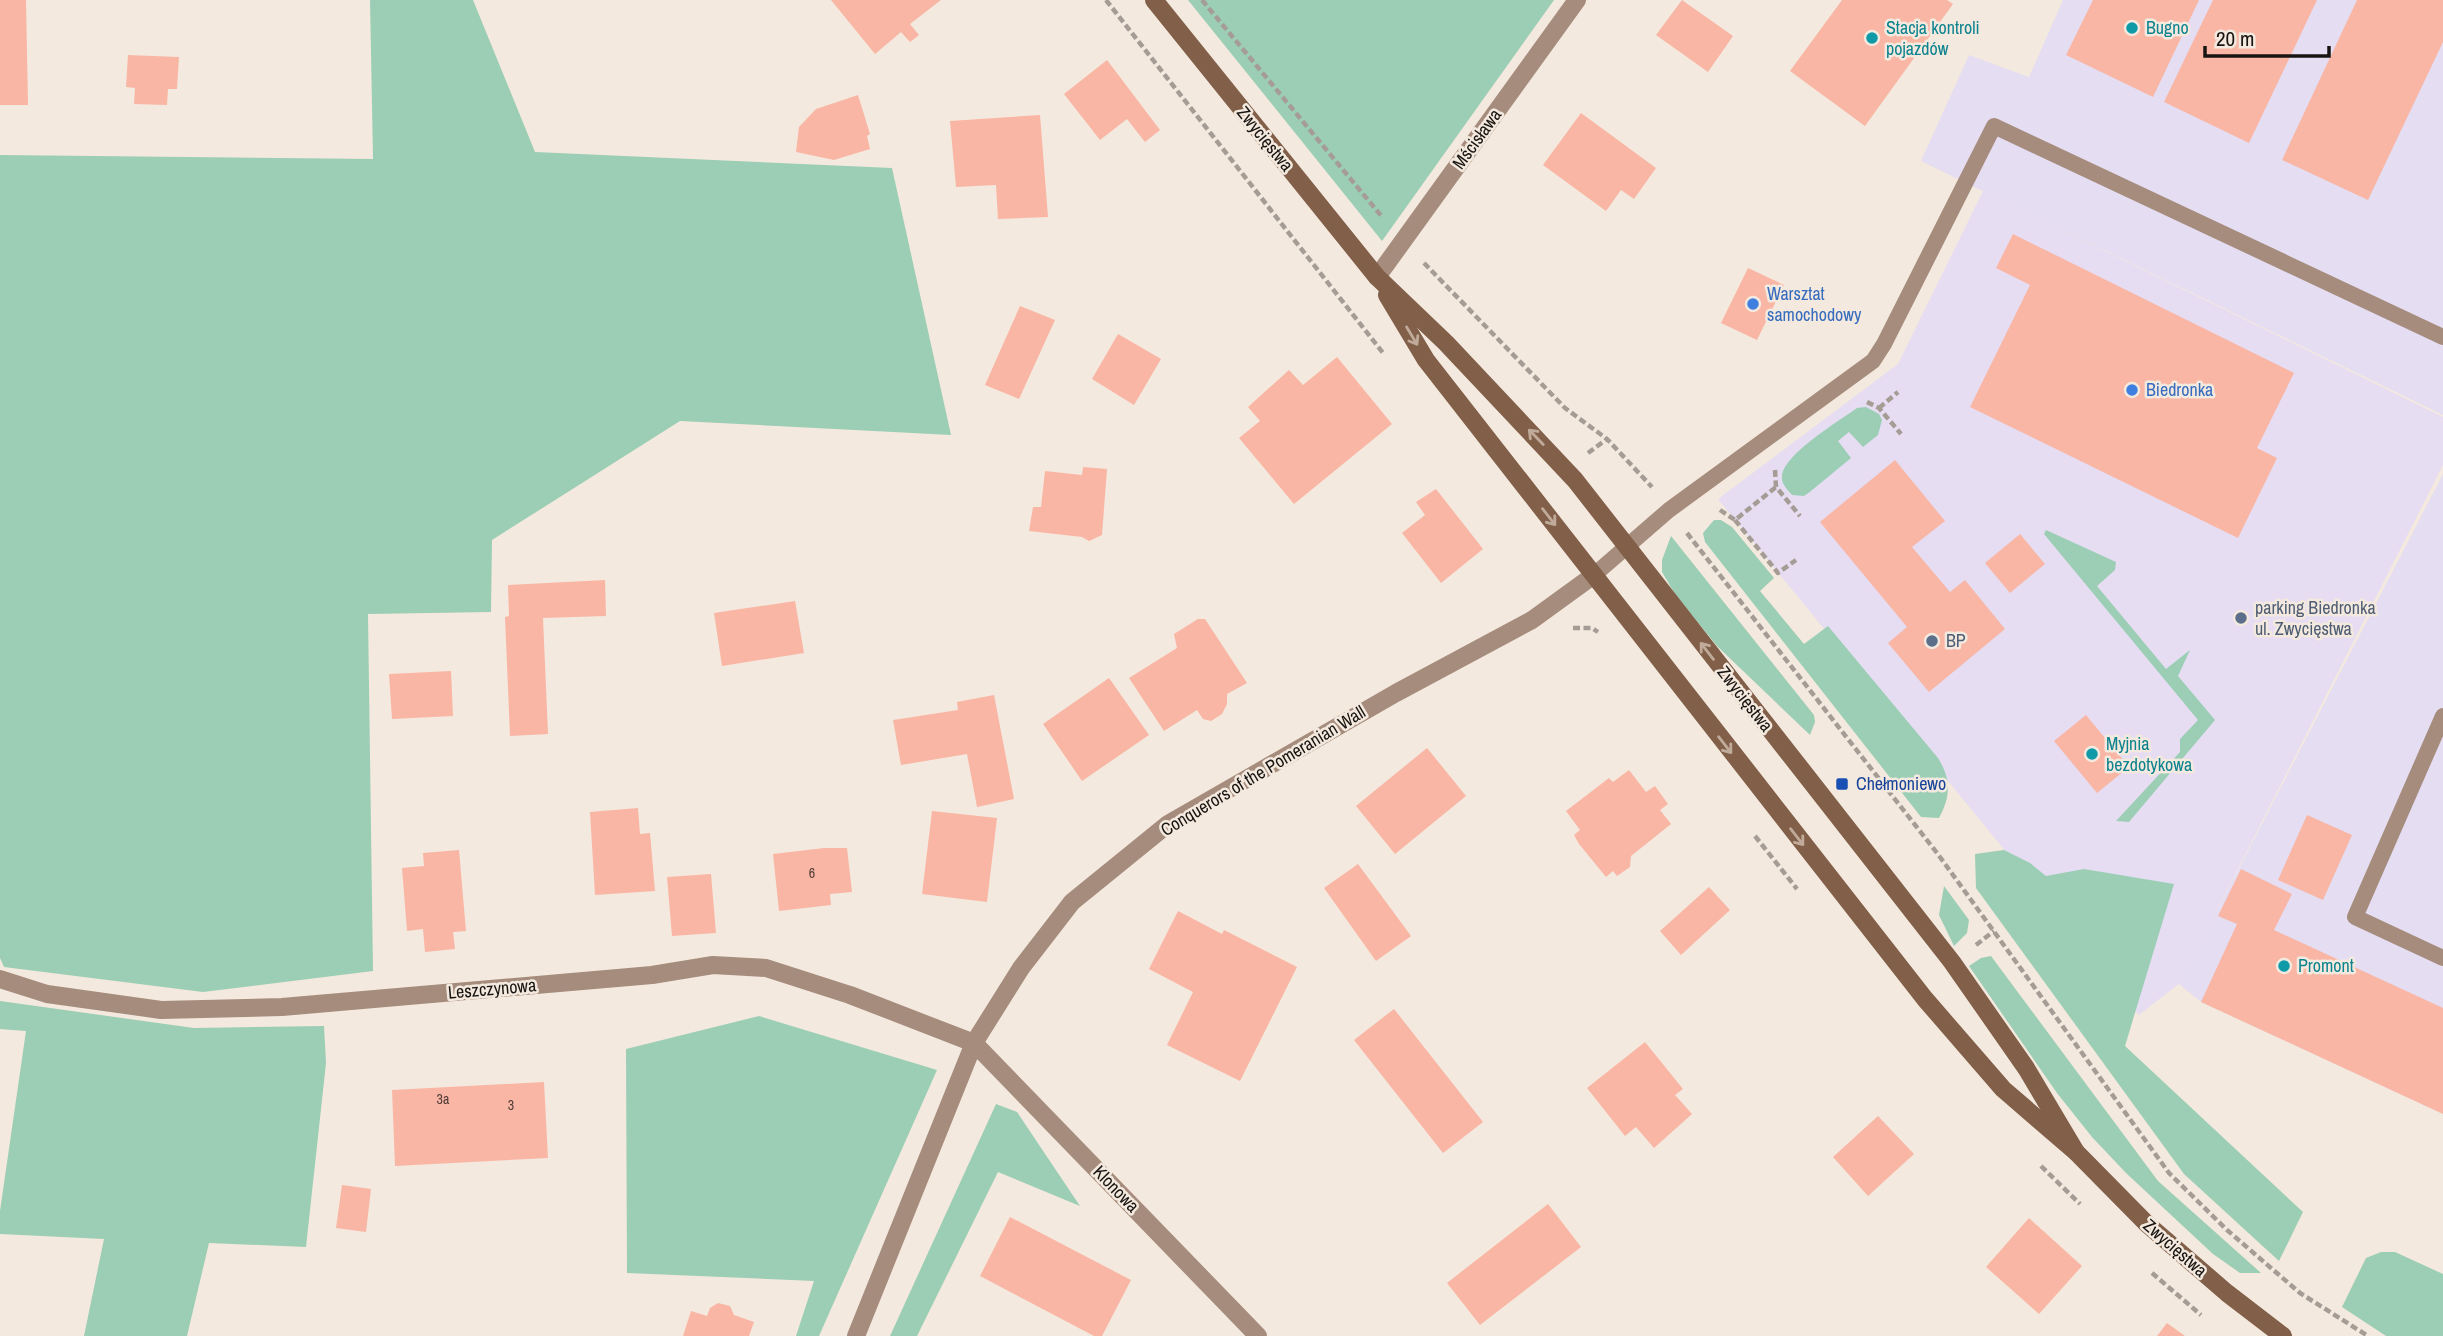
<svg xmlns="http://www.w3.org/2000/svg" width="2443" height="1336" font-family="'Archivo Narrow',sans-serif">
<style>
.commercial{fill:#e6ddf2}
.industrial{fill:#e5ddf2}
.green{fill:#9bceb5}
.building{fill:#f9b6a5}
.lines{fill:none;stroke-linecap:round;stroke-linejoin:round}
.path{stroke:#a59d95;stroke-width:4.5;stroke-dasharray:7 3.5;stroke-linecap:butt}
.service{stroke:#a58c7d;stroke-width:16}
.minor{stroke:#a58c7d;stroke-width:18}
.secondary{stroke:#815f49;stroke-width:18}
.oneway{stroke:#c0ab9b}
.culture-dot{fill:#0f9aa8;stroke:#f4e9de;stroke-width:2.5}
.shop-dot{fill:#3f7fe0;stroke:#f4e9de;stroke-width:2.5}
.service-dot{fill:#5c6f8a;stroke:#f4e9de;stroke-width:2.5}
.transit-dot{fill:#1a4fb4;stroke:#f4e9de;stroke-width:2.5}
.labels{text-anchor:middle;stroke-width:5;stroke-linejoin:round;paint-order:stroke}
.number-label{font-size:14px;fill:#503c36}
.culture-label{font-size:18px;fill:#0d838f;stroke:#f4e9de;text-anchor:start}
.street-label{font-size:18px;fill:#181411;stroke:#f4e9de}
.shop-label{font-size:18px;fill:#366cbe;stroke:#f4e9de;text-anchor:start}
.service-label{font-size:18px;fill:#4e5e75;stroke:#f4e9de;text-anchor:start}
.transit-label{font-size:18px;fill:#164399;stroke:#f4e9de;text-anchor:start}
</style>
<rect width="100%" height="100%" fill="#f4e9de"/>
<!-- commercial -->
<path class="commercial" d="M1983,191L2443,417V465L2180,983L2139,1015L1718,499L1898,364Z"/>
<!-- industrial -->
<g class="industrial">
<path d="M2063,0H2443V415L1921,161L1969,55L2029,77Z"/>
<path d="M2443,474V1114L2201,1002L2179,984Z"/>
</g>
<!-- green -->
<g class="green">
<path d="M370,0H473L535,152L892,168L951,435L680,421L492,540L491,612L368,614L373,971L203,992L4,967L0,958V155L373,159Z"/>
<path d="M1188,0H1554L1382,241Z"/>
<path d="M1866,407L1879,414L1882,420L1878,435L1863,447L1849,432L1838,441L1851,458L1811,491L1804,496L1792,495C1787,489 1781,484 1782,476C1784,454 1839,421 1857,408Z"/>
<path d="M1714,520H1721L1732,527L1774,578L1760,591L1804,644L1828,626L1938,758C1951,779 1951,796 1939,818L1921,817L1705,542L1703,533Z"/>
<path d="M2046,530L2116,562L2115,570L2097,586L2166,669L2190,650L2178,676L2215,720L2129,822L2116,821L2180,752V739L2198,720L2044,534Z"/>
<path d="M1671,536L1814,715L1815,722L1810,735L1717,646L1675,594L1662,572V560Z"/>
<path d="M2004,850L2030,863L2046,876L2084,869L2174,884L2125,1046L2303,1212L2279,1261L2184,1174L1976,888L1975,854Z"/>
<path d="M1944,886L1969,920L1967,933L1954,946L1939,915Z"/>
<path d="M1991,956L2158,1181L2261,1273H2240L2213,1254L2126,1173L2092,1137L2057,1093L1969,966L1981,958Z"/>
<path d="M0,1001L194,1028L324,1026L326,1063L306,1247L209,1243L187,1336H84L104,1239L0,1234V1211L26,1031L0,1029Z"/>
<path d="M759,1016L937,1070L819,1336H796L814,1281L627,1273L626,1049Z"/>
<path d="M996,1104L1017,1112L1080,1206L998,1172L917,1336H890Z"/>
<path d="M2381,1252H2395L2443,1274V1336H2386L2342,1307L2366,1258Z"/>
</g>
<!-- building -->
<g class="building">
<path d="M0,0H26L28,105H0Z"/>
<path d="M831,0H941L910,24L919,35L910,42L901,32L875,54Z"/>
<path d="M1682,0L1733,36L1708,72L1656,35Z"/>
<path d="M1842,0H1947L1953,4L1865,126L1790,71Z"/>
<path d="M2093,0H2199L2153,97L2066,55Z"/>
<path d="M2213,0H2317L2249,143L2164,102Z"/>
<path d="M2357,0H2443V42L2368,200L2282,160Z"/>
<path d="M128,55L179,57L177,89H168L167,105L134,104L135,88L126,87Z"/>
<path d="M1107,60L1160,130L1145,142L1127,119L1100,140L1064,94Z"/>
<path d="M858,95L870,134L867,136L870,149L834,160L796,152L799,127L816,109Z"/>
<path d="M1581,113L1656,168L1634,199L1621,190L1606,211L1543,165Z"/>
<path d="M1040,115L1048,217L998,219L996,185L956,187L950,121Z"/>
<path d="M2013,234L2294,373L2257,448L2277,458L2238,538L1970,407L2030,285L1996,268Z"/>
<path d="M1748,268L1784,285L1757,340L1721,323Z"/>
<path d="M1020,306L1055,320L1019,399L985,385Z"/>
<path d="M1118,334L1161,359L1134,405L1092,379Z"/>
<path d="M1337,357L1392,424L1294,504L1239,438L1260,421L1248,407L1289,370L1303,385Z"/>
<path d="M1895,460L1945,521L1912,547L1950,592L1965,580L2005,629L1929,692L1888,643L1907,627L1820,522Z"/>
<path d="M1083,467L1107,469L1102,535L1089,541L1082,537L1029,531L1033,507H1041L1045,471L1082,475Z"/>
<path d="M1436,489L1483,549L1441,583L1402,533L1425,515L1416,502Z"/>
<path d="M2020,534L2045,564L2010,593L1985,563Z"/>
<path d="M605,580L606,616L543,618L548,734L510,736L505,617L509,616L508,585Z"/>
<path d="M795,601L804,653L722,666L714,613Z"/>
<path d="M1198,619H1205L1247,683L1227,694V704L1222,714L1211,721L1203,719L1197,710L1164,731L1129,678L1177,648L1174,634Z"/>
<path d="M451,671L453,716L392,719L389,674Z"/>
<path d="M1109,678L1149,735L1082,781L1043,724Z"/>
<path d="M994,695L1014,799L977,807L967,754L901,765L893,720L958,710L957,702Z"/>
<path d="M2086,715L2129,767L2097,793L2054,741Z"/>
<path d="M1427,748L1466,796L1395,854L1356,806Z"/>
<path d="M1629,770L1646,792L1655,786L1668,804L1660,810L1671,824L1631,856L1630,867L1617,876L1613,871L1606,877L1579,844L1574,835L1580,830L1566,811L1609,778L1613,782Z"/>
<path d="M638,808L640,834L650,833L655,891L595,895L590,812Z"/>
<path d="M932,811L997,818L987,902L922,894Z"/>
<path d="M2307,815L2352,835L2323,900L2278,880Z"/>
<path d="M824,848H847L852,892L830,894L831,905L779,911L773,854Z"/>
<path d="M459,850L466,931L453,932L455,949L425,952L423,929L407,931L402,868L424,866L423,853Z"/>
<path d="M1358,864L1411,936L1376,961L1324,888Z"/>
<path d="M2241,869L2292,894L2274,930L2443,1008V1114L2201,1002L2237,924L2218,916Z"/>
<path d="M711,874L716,933L672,936L667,877Z"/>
<path d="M1709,887L1730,910L1681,955L1660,931Z"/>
<path d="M1178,911L1222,934L1224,930L1297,967L1240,1081L1167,1045L1193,992L1149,969Z"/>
<path d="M1394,1009L1483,1122L1443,1153L1354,1040Z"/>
<path d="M1645,1042L1683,1089L1675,1095L1692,1114L1654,1148L1636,1127L1625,1136L1587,1088Z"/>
<path d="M544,1082L548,1158L395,1166L392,1090Z"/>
<path d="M1878,1116L1914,1154L1868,1196L1833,1157Z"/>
<path d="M342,1185L371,1189L366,1232L336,1228Z"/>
<path d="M1548,1204L1581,1247L1480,1325L1447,1283Z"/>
<path d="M1010,1217L1131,1280L1102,1336H1094L980,1276Z"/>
<path d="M2029,1218L2082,1266L2039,1314L1986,1267Z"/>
<path d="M718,1303L730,1306L734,1315L754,1322L749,1336H683L691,1311L707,1316L710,1308Z"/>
<path d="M2167,1323L2185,1336H2157Z"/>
</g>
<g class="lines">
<!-- path -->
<g class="path">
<path d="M1106,0L1383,353"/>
<path d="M1202,0L1383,218"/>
<path d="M1424,263L1565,408L1607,439L1652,487"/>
<path d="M1867,402L1879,408L1901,434"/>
<path d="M1879,408L1898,392"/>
<path d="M1588,453L1607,439"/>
<path d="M1775,470L1776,487L1800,516"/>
<path d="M1720,510L1735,520L1776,487"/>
<path d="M1735,520L1778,573L1796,560"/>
<path d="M1687,533L1937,853L2169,1173L2227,1230L2300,1293L2368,1336"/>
<path d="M1573,628H1592L1598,632"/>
<path d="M1755,836L1797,889"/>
<path d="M1976,945L1994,931"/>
<path d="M2041,1166L2080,1204"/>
<path d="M2152,1273L2201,1315"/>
</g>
<!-- service -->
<g class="service">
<path d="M1594,575L1669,510L1873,361L1884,344L1994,126L2443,337"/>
<path d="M2443,716L2355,917L2443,958"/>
</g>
<!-- minor -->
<g class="minor">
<path d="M1377,277L1577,0"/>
<path d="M0,979L47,994L161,1010L282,1007L652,975L713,965L766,968L850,995L974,1043L1258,1336"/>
<path d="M856,1336L974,1043L1021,968L1072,902L1168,824L1396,693L1532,620L1594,575"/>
</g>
<!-- secondary -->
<g class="secondary">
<path d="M1154,0L1377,277L1446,343L1575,480L1952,962L2026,1068L2076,1152"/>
<path d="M1387,295L1426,360L1925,999L2003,1089L2076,1152L2147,1224L2227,1293L2283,1336"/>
</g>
</g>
<!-- one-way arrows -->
<defs><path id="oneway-shaft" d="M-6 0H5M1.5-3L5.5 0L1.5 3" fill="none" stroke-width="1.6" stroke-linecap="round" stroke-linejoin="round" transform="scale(1.75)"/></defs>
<g class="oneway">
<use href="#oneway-shaft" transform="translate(1412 336) rotate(59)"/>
<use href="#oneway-shaft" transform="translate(1536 437) rotate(-134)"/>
<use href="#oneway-shaft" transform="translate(1549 517) rotate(52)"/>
<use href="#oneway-shaft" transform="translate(1707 651) rotate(-128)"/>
<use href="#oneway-shaft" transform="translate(1725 745) rotate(52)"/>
<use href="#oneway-shaft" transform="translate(1797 837) rotate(52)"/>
</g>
<!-- markers -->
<g class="culture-dot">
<circle cx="2132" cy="28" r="7"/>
<circle cx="1872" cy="38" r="7"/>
<circle cx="2092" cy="754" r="7"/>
<circle cx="2284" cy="966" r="7"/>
</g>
<g class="shop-dot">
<circle cx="1753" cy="304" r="7"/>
<circle cx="2132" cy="390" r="7"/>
</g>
<g class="service-dot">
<circle cx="2241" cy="618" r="7"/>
<circle cx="1932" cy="641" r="7"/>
</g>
<rect class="transit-dot" x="1835" y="777" width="14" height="14" rx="3.5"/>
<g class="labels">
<!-- number labels -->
<g class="number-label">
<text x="812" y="878">6</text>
<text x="443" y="1104">3a</text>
<text x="511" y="1110">3</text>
</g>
<!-- culture labels -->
<g class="culture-label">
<text x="1886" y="34">Stacja kontroli<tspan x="1886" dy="21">pojazdów</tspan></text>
<text x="2146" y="34">Bugno</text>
<text x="2106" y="750">Myjnia<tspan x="2106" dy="21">bezdotykowa</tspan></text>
<text x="2298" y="972">Promont</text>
</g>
<!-- street labels -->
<g class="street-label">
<text transform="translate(1265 139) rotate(51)" y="6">Zwycięstwa</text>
<text transform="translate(1477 139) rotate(-54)" y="6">Mścisława</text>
<text transform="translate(1745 699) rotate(52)" y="6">Zwycięstwa</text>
<text transform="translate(1263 771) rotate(-31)" y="6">Conquerors of the Pomeranian Wall</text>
<text transform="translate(492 989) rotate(-5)" y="6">Leszczynowa</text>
<text transform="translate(1116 1189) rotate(46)" y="6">Klonowa</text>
<text transform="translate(2175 1248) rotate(41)" y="6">Zwycięstwa</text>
</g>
<!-- shop labels -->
<g class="shop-label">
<text x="1767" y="300">Warsztat<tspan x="1767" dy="21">samochodowy</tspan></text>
<text x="2146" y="396">Biedronka</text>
</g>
<!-- service labels -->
<g class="service-label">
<text x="2255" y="614">parking Biedronka<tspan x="2255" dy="21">ul. Zwycięstwa</tspan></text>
<text x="1946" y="647">BP</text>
</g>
<!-- transit labels -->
<g class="transit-label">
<text x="1856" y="790">Chełmoniewo</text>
</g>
</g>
<!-- scale -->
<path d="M2205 46v10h124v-10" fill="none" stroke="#181411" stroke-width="3.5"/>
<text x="2216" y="46" font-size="21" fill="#181411" stroke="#f4e9de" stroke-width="5" paint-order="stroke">20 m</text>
</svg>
